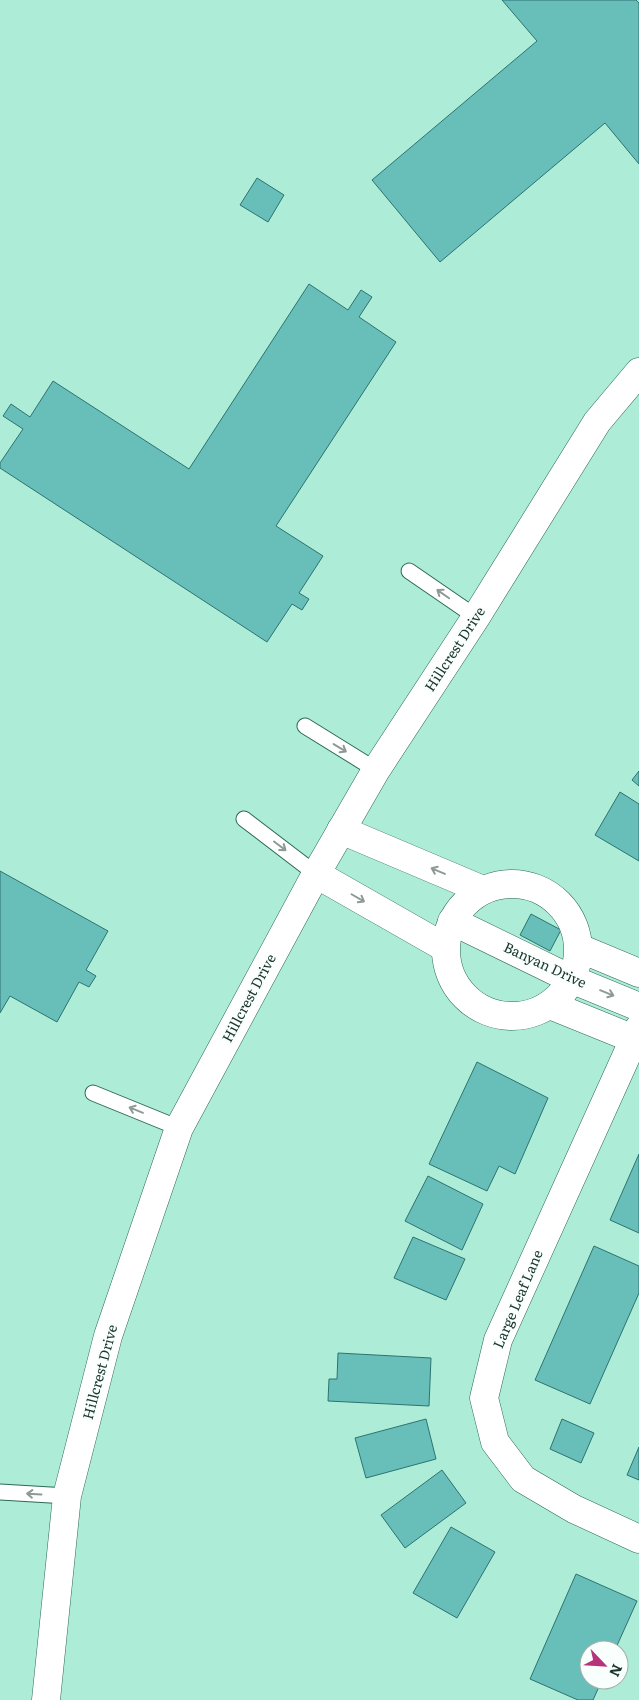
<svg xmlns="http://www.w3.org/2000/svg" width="639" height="1700" font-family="Literata,serif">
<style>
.building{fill:#68bfba;stroke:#2d7370}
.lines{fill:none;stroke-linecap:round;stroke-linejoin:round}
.lane-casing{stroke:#2c6957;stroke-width:17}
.street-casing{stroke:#2c6957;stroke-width:29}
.secondary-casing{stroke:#2c6957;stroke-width:29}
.lane{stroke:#fff;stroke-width:15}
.street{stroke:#fff;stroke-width:28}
.secondary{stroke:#fff;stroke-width:28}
.oneway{stroke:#8e9a96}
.labels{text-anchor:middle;stroke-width:4.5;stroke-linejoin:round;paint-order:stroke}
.street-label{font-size:14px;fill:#1c352d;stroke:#f9fffd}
</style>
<rect width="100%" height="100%" fill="#adecd6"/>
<!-- building -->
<g class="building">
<path d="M502,0H636L639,3V164L605,123L440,262L372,180L537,41Z"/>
<path d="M257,178L284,195L268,222L240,205Z"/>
<path d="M309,284L348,310L361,290L372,297L359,317L396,342L276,526L323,556L299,593L309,599L302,610L292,604L267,642L0,468V463L23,429L3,416L11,404L30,417L53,381L189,469Z"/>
<path d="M639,771V786L632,780Z"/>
<path d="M620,792L639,804V861L595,835Z"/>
<path d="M0,871L108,931L86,970L96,976L89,987L79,982L57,1022L10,996L0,1013Z"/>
<path d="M531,914L561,930L550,951L520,935Z"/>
<path d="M477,1062L548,1098L515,1174L499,1166L487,1191L429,1164Z"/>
<path d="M639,1154V1233L610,1220Z"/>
<path d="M428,1176L483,1204L462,1250L405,1221Z"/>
<path d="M413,1237L465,1259L446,1300L394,1278Z"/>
<path d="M594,1246L639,1266V1293L590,1404L535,1380Z"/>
<path d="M338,1353L431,1358L429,1406L328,1401L329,1379H337Z"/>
<path d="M426,1419L436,1459L366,1478L355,1438Z"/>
<path d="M562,1419L594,1433L581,1463L550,1449Z"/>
<path d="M639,1447V1480L627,1475Z"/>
<path d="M442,1470L466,1503L405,1548L381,1515Z"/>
<path d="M451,1527L495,1552L457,1618L413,1593Z"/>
<path d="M576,1574L637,1601L615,1650H589V1680H602L593,1700H578L530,1679Z"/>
</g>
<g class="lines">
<defs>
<g id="lane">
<path d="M409,571L476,617"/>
<path d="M305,726L376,770"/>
<path d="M244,819L316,874"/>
<path d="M93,1093L179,1128"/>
<path d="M0,1492L67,1496"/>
</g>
<g id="street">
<path d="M341,830L483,890"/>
<path d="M316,874L444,947"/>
<circle cx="512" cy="950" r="66"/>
<path d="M452,921L571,979L639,1007"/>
<path d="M579,948L639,973"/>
<path d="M550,1005L634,1039"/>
<path d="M639,1028L498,1340L484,1398L495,1442L523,1479L574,1509L639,1539"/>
</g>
<path id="secondary" d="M46,1700L67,1496L108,1336L179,1128L316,874L376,770L476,617L597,422L639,372"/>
</defs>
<!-- lane casing -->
<use href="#lane" class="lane-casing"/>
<!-- street casing -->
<use href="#street" class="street-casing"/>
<!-- secondary casing -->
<use href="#secondary" class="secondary-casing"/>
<!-- lane -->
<use href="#lane" class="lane"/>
<!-- street -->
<use href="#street" class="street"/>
<!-- secondary -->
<use href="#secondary" class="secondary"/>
</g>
<!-- one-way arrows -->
<defs><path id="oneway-shaft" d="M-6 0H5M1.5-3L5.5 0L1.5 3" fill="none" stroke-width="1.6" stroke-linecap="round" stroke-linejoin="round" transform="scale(1.25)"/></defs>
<g class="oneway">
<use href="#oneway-shaft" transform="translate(443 594) rotate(-145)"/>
<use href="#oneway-shaft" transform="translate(340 748) rotate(31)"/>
<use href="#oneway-shaft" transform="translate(280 846) rotate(37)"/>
<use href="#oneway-shaft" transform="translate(438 871) rotate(-157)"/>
<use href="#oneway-shaft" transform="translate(358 898) rotate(30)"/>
<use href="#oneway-shaft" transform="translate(607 993) rotate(22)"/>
<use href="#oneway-shaft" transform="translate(136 1110) rotate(-158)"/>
<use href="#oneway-shaft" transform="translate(34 1494) rotate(-177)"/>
</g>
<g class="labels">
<!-- street labels -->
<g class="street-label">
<text transform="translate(455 649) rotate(-57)" y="5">Hillcrest Drive</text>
<text transform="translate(545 965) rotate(25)" y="5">Banyan Drive</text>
<text transform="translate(249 998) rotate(-62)" y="5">Hillcrest Drive</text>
<text transform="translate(518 1299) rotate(-67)" y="5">Large Leaf Lane</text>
<text transform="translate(100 1372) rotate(-75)" y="5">Hillcrest Drive</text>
</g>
</g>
<!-- north arrow -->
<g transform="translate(604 1665) rotate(115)"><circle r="24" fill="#f9fffd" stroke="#a1aeaa"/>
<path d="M0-4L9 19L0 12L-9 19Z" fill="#b7347c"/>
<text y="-8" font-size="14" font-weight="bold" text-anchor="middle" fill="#1c352d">N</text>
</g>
</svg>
